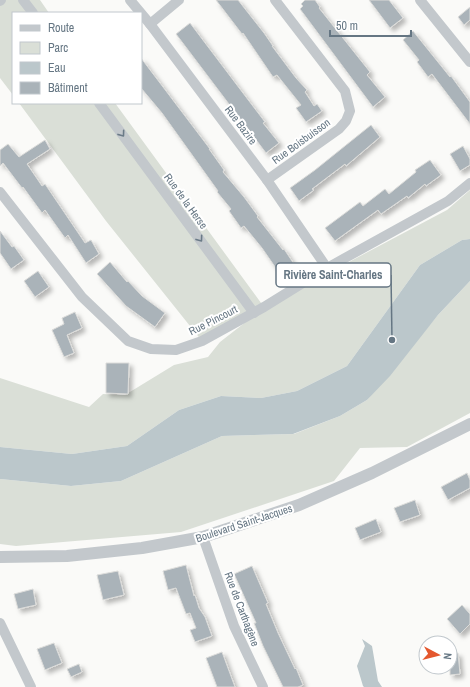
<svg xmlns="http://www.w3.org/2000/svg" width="470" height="687" font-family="'Archivo Narrow',sans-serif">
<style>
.green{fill:#dadfd7}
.water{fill:#bbc7cb}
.building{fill:#aab3b9;stroke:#dcdcda;filter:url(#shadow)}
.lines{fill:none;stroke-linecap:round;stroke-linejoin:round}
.minor{stroke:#c3c8cc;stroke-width:10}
.tertiary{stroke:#c3c8cc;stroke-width:12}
.oneway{stroke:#6a7a87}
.labels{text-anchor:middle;stroke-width:4;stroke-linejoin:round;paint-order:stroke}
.street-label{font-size:11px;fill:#657683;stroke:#fff}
.leader{fill:none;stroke:#657683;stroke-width:1.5}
.callout-dot{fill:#657683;stroke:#fff;stroke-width:1.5}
.callout{fill:#fff;stroke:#657683;stroke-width:1.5}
.callout-label{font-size:12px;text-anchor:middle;font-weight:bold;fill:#657683}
</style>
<defs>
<filter id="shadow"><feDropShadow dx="3.5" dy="3.5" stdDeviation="2" flood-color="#0004"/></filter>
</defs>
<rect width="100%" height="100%" fill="#fafaf8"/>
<!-- green -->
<g class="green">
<path d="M0,0H40L49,13H13V95L0,78Z"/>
<path d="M19,103H115L264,307L447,210L470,190V239L462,240L420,265L347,366L297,391L261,398L221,396L179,410L127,446L72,454L0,447V378L89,407L103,394L125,395L174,365L208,357L220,342L261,310L202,341L106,221Z"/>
<path d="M470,281V413L407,447L360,448L334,481L181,532L16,546L0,544V479L71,486L121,481L222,436L294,434L340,416L367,400L438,315Z"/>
</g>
<!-- water -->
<g class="water">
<path d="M470,239V281L438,315L390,376L367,400L340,416L293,434L222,436L121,481L71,486L0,479V447L72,454L127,446L179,410L221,396L261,398L297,391L347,366L420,265L462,240Z"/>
<path d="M362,639L372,646L378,681L382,687H364L363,686L357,666L365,646Z"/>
</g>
<!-- building -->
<g class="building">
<path d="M216,0H238L264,33L273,46H272L296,78L307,90L305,92L314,106L317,104L322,111L306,122L296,108L301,105L277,75L273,77L243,33L242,34Z"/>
<path d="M305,0H315L320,7L319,8L370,72L367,75L385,97L373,107L300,9L303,6L301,4Z"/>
<path d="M369,0H389L403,18L390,28Z"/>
<path d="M470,7V20L464,25L458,17Z"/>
<path d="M190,23L249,101L265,122L263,123L279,143L266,153L176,34Z"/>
<path d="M413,31L450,77L451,76L470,102V124L432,74L428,77L417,62L419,60L403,40Z"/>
<path d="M141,58L210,149H209L224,170L223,172L244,197L258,216L257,217L283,250L284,249L294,264L280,274L262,248L244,226L241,228L229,211L231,209L217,192L218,191L162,113L141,88Z"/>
<path d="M371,125L380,137L346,166L345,164L312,189L314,190L299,201L290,188L315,170Z"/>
<path d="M45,140L50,149L27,164L42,186L45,184L85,243L91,240L99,254L86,263L68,235L65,238L45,210L42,213L23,187L22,188L3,163L0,166V150L8,144L19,157Z"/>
<path d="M463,146L470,159V165L460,171L450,154Z"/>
<path d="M430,160L441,175L426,186L425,184L408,198L407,196L381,214L378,210L335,241L325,228L360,202L363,206L385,189L389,194L416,172L415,170Z"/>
<path d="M0,231L12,247L14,246L24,260L11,269L0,253Z"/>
<path d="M110,262L127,282L128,281L142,296L165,313L155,327L126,306L97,274Z"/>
<path d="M38,271L49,287L35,297L24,281Z"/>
<path d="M75,312L82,328L67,335L74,353L64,357L52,330L64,324L62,318Z"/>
<path d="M106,363H129L128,394L106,393Z"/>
<path d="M467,473L470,480V488L448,500L441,487Z"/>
<path d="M415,500L420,515L400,522L394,508Z"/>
<path d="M376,519L381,532L360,540L355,528Z"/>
<path d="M186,565L194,596L195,595L199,608L205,617L212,636L195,642L190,630L196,628L190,613L186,614L176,588L168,590L163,571Z"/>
<path d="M252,566L268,603L266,604L278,633L295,669L296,668L303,685L298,687H283L263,646L254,623H256L234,574Z"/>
<path d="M118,571L124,595L103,600L97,575Z"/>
<path d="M33,589L36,605L18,609L14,594Z"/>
<path d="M462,605L470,614V624L460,634L447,619Z"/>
<path d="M54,643L62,663L45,670L37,649Z"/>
<path d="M222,652L235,687H217L206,658Z"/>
<path d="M458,653L460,674L450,675V654Z"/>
<path d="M79,664L82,672L71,677L67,669Z"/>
</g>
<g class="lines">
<!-- minor -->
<g class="minor">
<path d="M23,0L33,13"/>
<path d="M130,0L150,24L267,180L327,268"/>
<path d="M420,0L470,62"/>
<path d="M0,1L1,0"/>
<path d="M150,24L179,0"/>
<path d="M99,103L254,313"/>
<path d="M267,180L339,129L346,121L350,111L345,91L275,0"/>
<path d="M0,192L82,297L128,341L151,349L176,350L202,341L264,307L327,268L448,201L470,183"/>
<path d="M203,537L234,626L263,687"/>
<path d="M0,623L31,687"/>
</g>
<!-- tertiary -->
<path class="tertiary" d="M0,557L67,556L142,548L203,537L299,505L372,473L470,424"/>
</g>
<!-- one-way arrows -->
<defs><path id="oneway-chevron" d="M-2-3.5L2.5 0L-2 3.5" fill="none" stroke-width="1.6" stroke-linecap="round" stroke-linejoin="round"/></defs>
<g class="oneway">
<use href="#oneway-chevron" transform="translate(122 134) rotate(54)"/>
<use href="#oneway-chevron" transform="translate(200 239) rotate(54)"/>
</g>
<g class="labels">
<!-- street labels -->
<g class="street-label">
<text transform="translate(241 125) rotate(53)" y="4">Rue Bazire</text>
<text transform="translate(301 141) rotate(-36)" y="4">Rue Boisbuisson</text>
<text transform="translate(186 201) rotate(54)" y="4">Rue de la Herse</text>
<text transform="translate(213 320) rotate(-27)" y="4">Rue Pincourt</text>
<text transform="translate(244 523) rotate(-18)" y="4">Boulevard Saint-Jacques</text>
<text transform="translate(242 609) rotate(69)" y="4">Rue de Carthagène</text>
</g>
</g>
<!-- callouts -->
<path class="leader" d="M392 340L391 275"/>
<circle class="callout-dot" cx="392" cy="340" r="4"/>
<rect class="callout" x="276" y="263" width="115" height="24" rx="4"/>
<g class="callout-label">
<text x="333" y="279">Rivière Saint-Charles</text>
</g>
<!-- legend -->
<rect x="12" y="12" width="130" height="92" fill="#ffffff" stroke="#c1c8cd"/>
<rect x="20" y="25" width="20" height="6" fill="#c3c8cc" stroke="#c1c8cd"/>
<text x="48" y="32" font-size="12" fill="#657683">Route</text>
<rect x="20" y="42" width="20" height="12" fill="#dadfd7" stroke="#c1c8cd"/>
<text x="48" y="52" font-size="12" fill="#657683">Parc</text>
<rect x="20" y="62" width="20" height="12" fill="#bbc7cb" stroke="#c1c8cd"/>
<text x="48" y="72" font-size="12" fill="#657683">Eau</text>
<rect x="20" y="82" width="20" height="12" fill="#aab3b9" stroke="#c1c8cd"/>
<text x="48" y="92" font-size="12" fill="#657683">Bâtiment</text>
<!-- north arrow -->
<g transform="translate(438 655) rotate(97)"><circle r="19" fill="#ffffff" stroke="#c1c8cd"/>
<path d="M0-3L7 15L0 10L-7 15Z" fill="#e4572e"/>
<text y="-6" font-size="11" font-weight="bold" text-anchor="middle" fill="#657683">N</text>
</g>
<!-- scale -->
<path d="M330 30v6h81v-6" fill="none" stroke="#657683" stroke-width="2"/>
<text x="336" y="30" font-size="12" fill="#657683" stroke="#ffffff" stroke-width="3" paint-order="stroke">50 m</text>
</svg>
